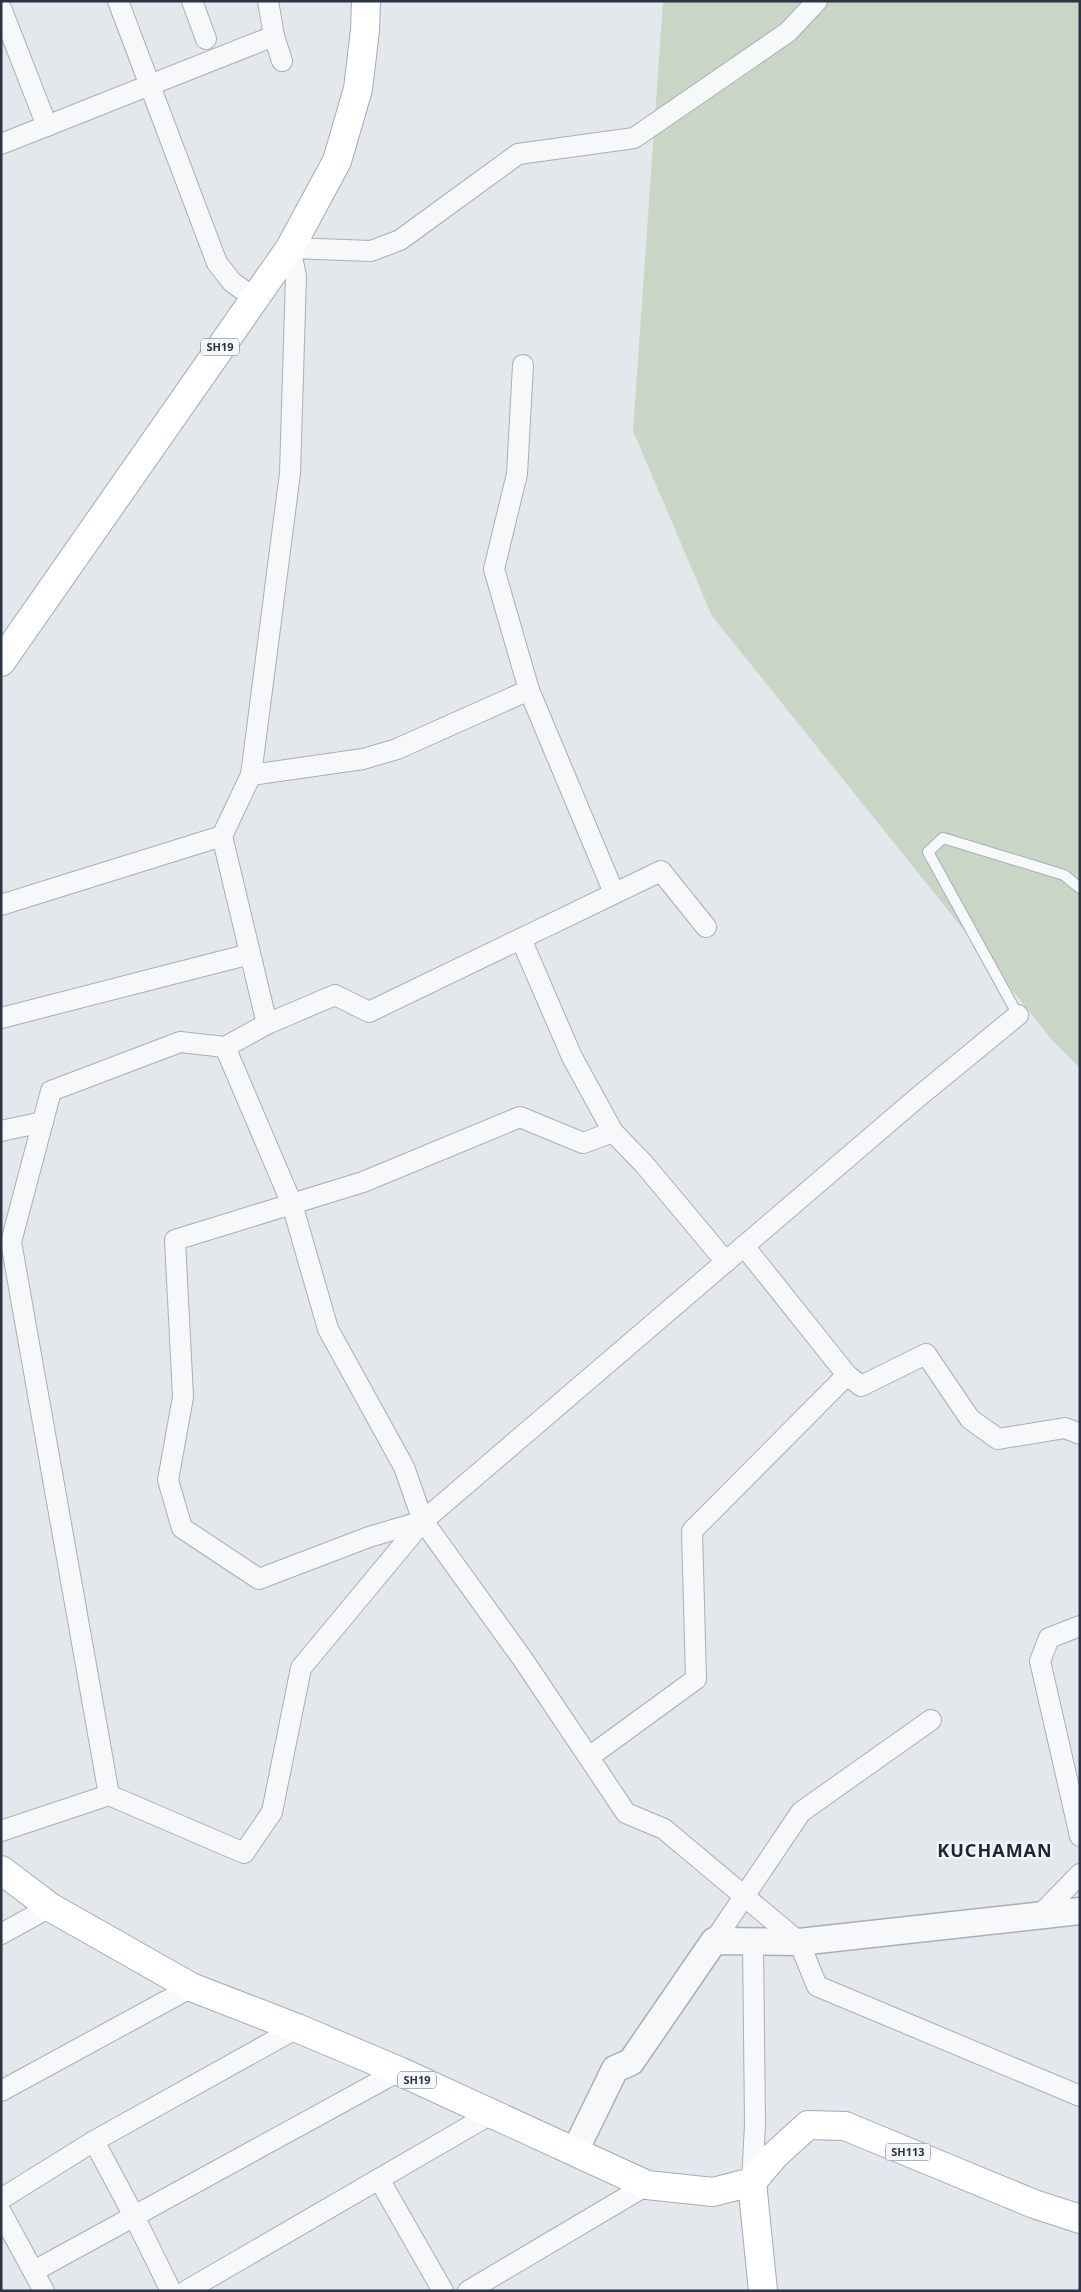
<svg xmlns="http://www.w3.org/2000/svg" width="1081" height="2292" font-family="'Noto Sans',sans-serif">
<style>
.green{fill:#c9d6c5}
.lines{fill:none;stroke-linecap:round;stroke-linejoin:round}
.service-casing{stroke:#a9aeb7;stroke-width:12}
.minor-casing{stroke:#a9aeb7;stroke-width:22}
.tertiary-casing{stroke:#a9aeb7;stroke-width:29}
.primary-casing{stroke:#a3abb8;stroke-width:30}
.service{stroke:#f7f8fa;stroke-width:10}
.minor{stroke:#f7f8fa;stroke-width:20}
.tertiary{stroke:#f7f8fa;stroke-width:26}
.primary{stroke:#fff;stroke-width:28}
.labels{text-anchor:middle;stroke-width:4.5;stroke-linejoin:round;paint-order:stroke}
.shield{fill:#f4f6f9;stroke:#676e7b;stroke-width:1}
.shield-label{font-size:11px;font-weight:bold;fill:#2b3445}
.district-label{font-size:18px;font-weight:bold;letter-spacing:1px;fill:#1d2536;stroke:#f4f6f9}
</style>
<rect width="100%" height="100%" fill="#e4e7ec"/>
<!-- green -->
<path class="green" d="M663,1H1080V1068L1052,1040L712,616L633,431Z"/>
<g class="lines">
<defs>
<path id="service" d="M1018,1015L928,852L943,838L1064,875L1080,888"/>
<g id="minor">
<path d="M118,1L217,263L232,282L254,298"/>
<path d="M192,1L206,39"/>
<path d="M268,1L274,36L282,61"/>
<path d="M1,8L47,126"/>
<path d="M1,144L274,36"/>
<path d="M523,365L517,474L494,569L529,690L614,893"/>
<path d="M251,775L363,759L397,749L529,690"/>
<path d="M1,905L222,836"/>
<path d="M521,939L572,1057L613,1132"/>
<path d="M1,1018L250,954"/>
<path d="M267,1024L222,836L251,775L290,473L296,276L290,248L371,251L400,240L518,154L634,138L788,32L817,1"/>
<path d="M225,1047L292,1204L328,1329L404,1467L423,1521L522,1658L626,1813L664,1829L799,1942L817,1986L1080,2096"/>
<path d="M1,1131L43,1122"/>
<path d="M744,1246L847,1375L861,1386L926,1354L970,1419L998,1439L1065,1428L1080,1434"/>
<path d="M423,1521L369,1537L259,1579L182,1528L168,1480L183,1397L175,1240L363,1182L520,1117L583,1143L613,1132L644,1164L726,1262"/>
<path d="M1080,1626L1049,1638L1040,1661L1080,1836"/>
<path d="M589,1757L696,1679L692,1531L847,1375"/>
<path d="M109,1795L11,1242L51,1091L180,1042L225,1047L267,1024L335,995L369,1012L661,871L706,927"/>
<path d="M1,1831L109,1795L244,1853L272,1812L301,1668L423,1521L917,1098L1018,1015"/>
<path d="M1040,1915L1080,1874"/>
<path d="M1,1934L50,1907"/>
<path d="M714,1941L801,1812L931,1720"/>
<path d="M1,2091L192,1987"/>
<path d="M94,2141L134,2216L171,2291"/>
<path d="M379,2179L443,2291"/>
<path d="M752,2182L755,2124L753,1941"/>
<path d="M1,2199L94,2141L297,2028"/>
<path d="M1,2212L44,2291"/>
<path d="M34,2271L399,2071"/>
<path d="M186,2291L491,2114"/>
<path d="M468,2291L647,2185"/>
</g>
<path id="tertiary" d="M575,2151L615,2069L631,2062L714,1941L799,1942L1080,1911"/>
<g id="primary">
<path d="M1,662L290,248L337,161L358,89L365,30L366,1"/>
<path d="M1,1870L50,1907L191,1987L297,2028L399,2071L647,2185L713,2192L752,2182L763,2291"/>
<path d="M752,2182L775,2155L808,2125L845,2126L1034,2204L1080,2219"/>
</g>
</defs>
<!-- service casing -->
<use href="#service" class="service-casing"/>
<!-- minor casing -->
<use href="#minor" class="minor-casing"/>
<!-- tertiary casing -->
<use href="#tertiary" class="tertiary-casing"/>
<!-- primary casing -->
<use href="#primary" class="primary-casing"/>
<!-- service -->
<use href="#service" class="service"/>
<!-- minor -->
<use href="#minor" class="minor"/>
<!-- tertiary -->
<use href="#tertiary" class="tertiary"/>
<!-- primary -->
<use href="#primary" class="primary"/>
</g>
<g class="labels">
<!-- shield labels -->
<g class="shield">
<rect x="201" y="338.5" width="38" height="17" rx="4"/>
<rect x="398" y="2071.5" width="38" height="17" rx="4"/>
<rect x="885.5" y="2143.5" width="45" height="17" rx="4"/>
</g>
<g class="shield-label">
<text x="220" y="351">SH19</text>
<text x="417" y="2084">SH19</text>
<text x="908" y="2156">SH113</text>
</g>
<!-- district labels -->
<g class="district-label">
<text x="995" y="1857">KUCHAMAN</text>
</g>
</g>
<!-- border -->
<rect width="1081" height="2292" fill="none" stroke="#2b3445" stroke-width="5"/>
</svg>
